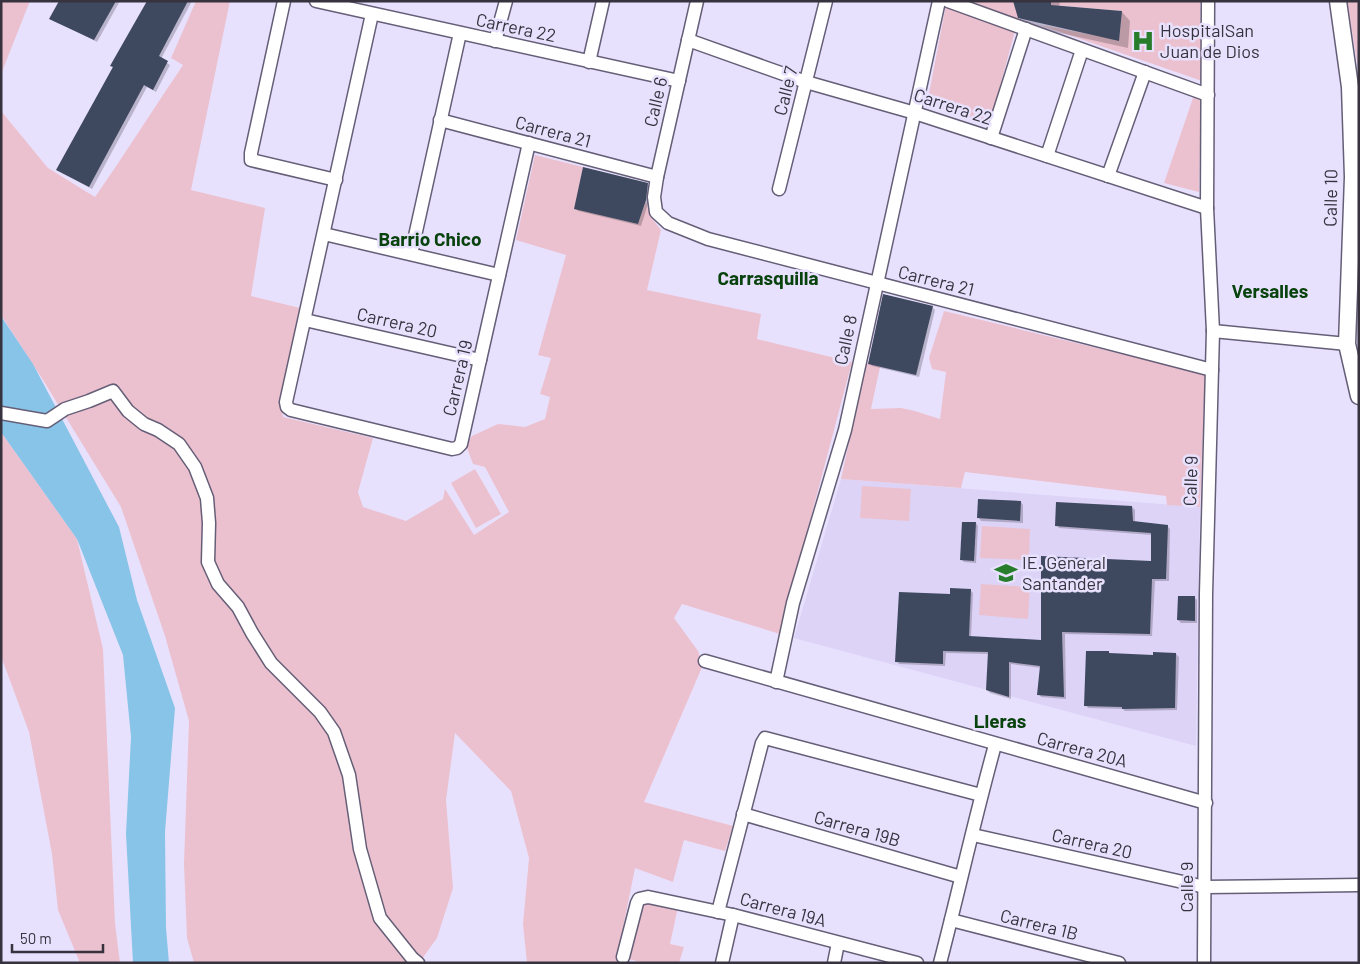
<svg xmlns="http://www.w3.org/2000/svg" width="1360" height="964" font-family="Barlow,sans-serif">
<style>
.built{fill:#dcd3f7}
.green{fill:#ecc1cf}
.water{fill:#88c4e8}
.shadow{fill:#0003}
.building{fill:#3e485f}
.lines{fill:none;stroke-linecap:round;stroke-linejoin:round}
.minor-casing{stroke:#655e77;stroke-width:15}
.tertiary-casing{stroke:#655e77;stroke-width:19}
.minor{stroke:#fff;stroke-width:12}
.tertiary{stroke:#fff;stroke-width:16}
.labels{text-anchor:middle;stroke-width:5;stroke-linejoin:round;paint-order:stroke}
.street-label{font-size:18px;fill:#36333e;stroke:#e8e1fe}
.poi-label{font-size:18px;fill:#36333e;stroke:#e8e1fe;text-anchor:start}
.neighbourhood-label{font-size:19px;font-weight:bold;fill:#08420d;stroke:#e8e1fe}
</style>
<rect width="100%" height="100%" fill="#e8e1fe"/>
<!-- built -->
<path class="built" d="M841,479L1200,507L1196,746L794,638Z"/>
<!-- green -->
<g class="green">
<path d="M1,1H30L1,74Z"/>
<path d="M196,1H230L191,190L265,208L251,296L300,308L280,401L283,417L373,438L358,492L363,507L406,521L443,499L445,489L474,535L509,512L485,467L473,464L466,445L472,436L498,424L525,427L545,419L550,397L540,394L551,358L538,355L566,255L516,240L535,155L583,167L575,209L638,224L646,201L650,216L661,230L647,290L761,314L757,339L852,362L780,634L682,604L674,618L698,651L703,665L644,802L733,826L725,851L684,840L673,882L635,868L618,953L623,963H527L523,924L529,858L511,791L455,733L446,800L453,888L437,938L419,963H194L187,938L184,864L189,721L165,636L121,507L43,380L1,315V111L48,168L95,197C125,154 153,109 183,65L171,58Z"/>
<path d="M969,1H1015L1019,19Z"/>
<path d="M1051,1H1200L1202,81L1040,25L1119,40L1122,11L1051,5Z"/>
<path d="M1347,1H1359V74Z"/>
<path d="M946,5L1015,31L990,123L927,104Z"/>
<path d="M1194,95L1201,100L1199,192L1164,183Z"/>
<path d="M944,311L1205,374L1200,507L1167,505L1166,496L965,472L961,488L841,479L866,363L880,367L871,409L901,408L915,411L940,419L946,372L932,369L929,358Z"/>
<path d="M1,432L77,539L103,649L115,923L120,963H80L58,910L52,854L29,732L1,656Z"/>
<path d="M475,469L501,514L476,528L451,483Z"/>
<path d="M862,486L911,489L909,521L860,518Z"/>
<path d="M982,526L1030,529L1029,560L980,558Z"/>
<path d="M981,584L1030,587L1028,619L979,615Z"/>
<path d="M641,901L678,907L670,944L684,947L679,963H644L625,958Z"/>
</g>
<!-- water -->
<path class="water" d="M1,316L33,364L119,527L137,600L175,708L165,832L166,928L169,963H133L126,834L131,737L123,655L77,539L1,432Z"/>
<!-- shadow -->
<g class="shadow">
<path d="M61,1H120L97,42L50,18Z"/>
<path d="M148,1H192L161,59L170,65L156,92L147,87L92,189L58,170Z"/>
<path d="M1016,1H1060L1059,7L1122,12L1130,21L1128,48L1028,26L1019,17Z"/>
<path d="M647,184L650,187L648,204L641,226L578,211L576,209Z"/>
<path d="M932,307L935,310L919,377L872,366L869,363Z"/>
<path d="M1021,502L1023,505V523L981,521L979,518Z"/>
<path d="M1132,507L1135,510V523L1168,527L1170,529L1169,581H1155L1152,636L1065,634L1066,699L1041,697L1039,694L1042,668L1011,664V699L990,693L987,690L989,654L946,653L945,666L899,664L897,661L951,595L970,590L973,593L971,637L1042,641L1152,562V535L1059,528L1057,525Z"/>
<path d="M976,523L978,526L976,563L964,562L962,560Z"/>
<path d="M1194,597L1197,600V623H1181L1178,620Z"/>
<path d="M1108,652L1111,655L1155,656L1176,654L1179,657L1177,710L1125,711L1123,709L1088,708L1086,705Z"/>
</g>
<!-- building -->
<g class="building">
<path d="M59,1H116L94,40L49,19Z"/>
<path d="M147,1H188L159,56L168,61L153,90L144,85L89,187L56,170L113,67L110,66Z"/>
<path d="M1013,1H1051V5L1122,11L1119,41L1018,18Z"/>
<path d="M583,167L648,183L646,200L638,224L574,209Z"/>
<path d="M883,294L933,306L916,375L868,364Z"/>
<path d="M978,499L1021,501L1020,521L977,518Z"/>
<path d="M1056,502L1132,506L1133,521L1168,525L1166,579H1152L1150,634L1062,632L1064,697L1037,695L1040,666L1009,662V697L986,690L988,652L943,651V664L895,662L899,592L950,594V588L971,589L969,636L1041,640V556L1151,561V533L1055,526Z"/>
<path d="M962,522H976L974,561L960,560Z"/>
<path d="M1178,596H1195V621L1177,620Z"/>
<path d="M1086,651H1109V653L1153,655V652L1176,653L1175,708L1122,709V707L1084,706Z"/>
</g>
<g class="lines">
<defs>
<g id="minor">
<path d="M284,1L251,153V160L336,180"/>
<path d="M316,1L679,81"/>
<path d="M697,1L657,177L654,197L656,212L668,223L708,239L1212,370"/>
<path d="M948,1L1208,95"/>
<path d="M372,14L286,402L287,407L291,410L452,449L457,448L461,444L529,143"/>
<path d="M688,40L806,82L915,113L1207,208"/>
<path d="M495,41L506,1"/>
<path d="M589,62L603,1"/>
<path d="M440,120L657,177"/>
<path d="M991,138L1026,29"/>
<path d="M1047,156L1082,50"/>
<path d="M1108,176L1145,72"/>
<path d="M779,189L826,1"/>
<path d="M324,234L499,275"/>
<path d="M411,254L460,33"/>
<path d="M305,320L480,360"/>
<path d="M1213,331L1347,344"/>
<path d="M1,413L47,421L65,409L89,401L113,391L128,411L144,424L158,430L179,444L195,467L207,498L209,523L208,562L218,584L238,607L252,633L271,663L320,712L334,732L349,775L360,849L380,918L412,958L418,963"/>
<path d="M705,661L1206,803"/>
<path d="M776,682L793,603L845,430L939,1"/>
<path d="M743,814L961,877"/>
<path d="M973,835L1205,887L1359,885"/>
<path d="M718,912L762,743L765,738L981,795"/>
<path d="M951,920L1119,963"/>
<path d="M623,957L637,903L639,899L648,897L733,915L917,963"/>
<path d="M722,963L733,915"/>
<path d="M834,963L838,943"/>
<path d="M940,963C959,890 975,817 995,745"/>
<path d="M1204,963L1206,594L1213,331L1207,208L1208,1"/>
</g>
<path id="tertiary" d="M1338,1L1350,87L1353,177L1347,344L1359,396"/>
</defs>
<!-- minor casing -->
<use href="#minor" class="minor-casing"/>
<!-- tertiary casing -->
<use href="#tertiary" class="tertiary-casing"/>
<!-- minor -->
<use href="#minor" class="minor"/>
<!-- tertiary -->
<use href="#tertiary" class="tertiary"/>
</g>
<!-- icons -->
<defs>
<symbol id="hospital-bare" viewBox="-9 -9 18 18"><path d="M-5-5h3v3.5h4V-5h3V5h-3V1.5h-4V5h-3Z" fill="#277d2b" stroke="#e8e1fe" stroke-width="2.5" paint-order="stroke"/></symbol>
<symbol id="school-bare" viewBox="-9 -9 18 18"><path d="M0-5L7-2L0 1L-7-2ZM-4 1L0 2.5L4 1V4Q0 6-4 4Z" fill="#277d2b" stroke="#e8e1fe" stroke-width="2.5" paint-order="stroke"/></symbol>
</defs>
<g fill-rule="evenodd">
<use href="#hospital-bare" x="1127" y="25" width="32" height="32"/>
<use href="#school-bare" x="990" y="557" width="32" height="32"/>
</g>
<g class="labels">
<!-- street labels -->
<g class="street-label">
<text transform="translate(516 28) rotate(12)" y="6">Carrera 22</text>
<text transform="translate(786 91) rotate(-76)" y="6">Calle 7</text>
<text transform="translate(656 102) rotate(-77)" y="6">Calle 6</text>
<text transform="translate(953 107) rotate(18)" y="6">Carrera 22</text>
<text transform="translate(553 132) rotate(15)" y="6">Carrera 21</text>
<text transform="translate(1331 198) rotate(-89)" y="6">Calle 10</text>
<text transform="translate(936 281) rotate(14)" y="6">Carrera 21</text>
<text transform="translate(397 323) rotate(13)" y="6">Carrera 20</text>
<text transform="translate(846 340) rotate(-78)" y="6">Calle 8</text>
<text transform="translate(458 378) rotate(-77)" y="6">Carrera 19</text>
<text transform="translate(1191 481) rotate(-88)" y="6">Calle 9</text>
<text transform="translate(1082 750) rotate(15)" y="6">Carrera 20A</text>
<text transform="translate(857 829) rotate(16)" y="6">Carrera 19B</text>
<text transform="translate(1092 844) rotate(13)" y="6">Carrera 20</text>
<text transform="translate(1187 887) rotate(-90)" y="6">Calle 9</text>
<text transform="translate(783 910) rotate(15)" y="6">Carrera 19A</text>
<text transform="translate(1039 925) rotate(14)" y="6">Carrera 1B</text>
</g>
<!-- poi labels -->
<g class="poi-label">
<text x="1160" y="37">HospitalSan<tspan x="1160" dy="21">Juan de Dios</tspan></text>
<text x="1022" y="569">IE. General<tspan x="1022" dy="21">Santander</tspan></text>
</g>
<!-- neighbourhood labels -->
<g class="neighbourhood-label">
<text x="430" y="246">Barrio Chico</text>
<text x="768" y="285">Carrasquilla</text>
<text x="1270" y="298">Versalles</text>
<text x="1000" y="728">Lleras</text>
</g>
</g>
<!-- border -->
<rect width="1360" height="964" fill="none" stroke="#36333e" stroke-width="5"/>
<!-- scale -->
<path d="M12 944v8h91v-8" fill="none" stroke="#36333e" stroke-width="2.5"/>
<text x="20" y="944" font-size="15" fill="#36333e" stroke="#e8e1fe" stroke-width="4" paint-order="stroke">50 m</text>
</svg>
